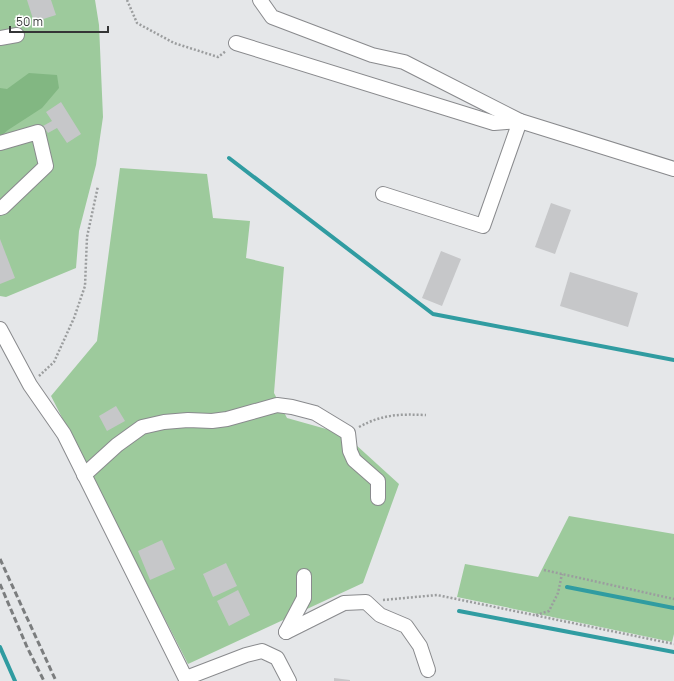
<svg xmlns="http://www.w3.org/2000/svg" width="674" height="681" font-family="Manrope,sans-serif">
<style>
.green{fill:#9dca9c}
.forest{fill:#82b782}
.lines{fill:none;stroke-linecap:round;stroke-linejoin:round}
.stream{stroke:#309ca1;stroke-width:4}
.building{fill:#c6c7c9}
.minor-casing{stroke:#898a8d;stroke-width:16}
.path{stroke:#9b9d9e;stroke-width:2.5;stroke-dasharray:2 2;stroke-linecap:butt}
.minor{stroke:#fff;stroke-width:14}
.rail{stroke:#7b7d7e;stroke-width:3;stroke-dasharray:6 3;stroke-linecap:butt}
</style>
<rect width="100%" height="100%" fill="#e5e7e9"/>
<!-- green -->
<g class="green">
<path d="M0,0H95L99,25L103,117L96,165L79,231L76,268L6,297L0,296Z"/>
<path d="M120,168L207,174L213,218L250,221L246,258L284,267L274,393L287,418L344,434L399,484L363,583L188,664L51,396L97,341Z"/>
<path d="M569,516L674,534V634L672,642L457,597L465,564L538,577Z"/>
</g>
<!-- forest -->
<path class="forest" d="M29,73L57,75L59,88L42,108L8,130L0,137V88L7,89Z"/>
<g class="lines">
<!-- stream -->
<g class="stream">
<path d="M229,158L433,314L674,360"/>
<path d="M567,587L674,608"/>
<path d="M459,611L674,652"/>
<path d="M0,647L15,681"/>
</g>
</g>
<!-- building -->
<g class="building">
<path d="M27,0H51L56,15L34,22Z"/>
<path d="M61,102L81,134L67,143L57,128L48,133L43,126L52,121L46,112Z"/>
<path d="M551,203L571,210L555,254L535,247Z"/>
<path d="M0,239L15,278L0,284Z"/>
<path d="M441,251L461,259L442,306L422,298Z"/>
<path d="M570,272L638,293L628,327L560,306Z"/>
<path d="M116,406L125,421L107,431L99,416Z"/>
<path d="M162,540L175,569L150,580L138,551Z"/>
<path d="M226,563L237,586L213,597L203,574Z"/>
<path d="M238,590L250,615L229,626L217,601Z"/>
<path d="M334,678L350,680V681H334Z"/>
</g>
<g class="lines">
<defs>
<g id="minor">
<path d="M260,0L272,17L372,55L404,62L520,121L674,169"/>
<path d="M0,38L17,35"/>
<path d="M236,43L494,123L520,121"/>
<path d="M0,143L38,132L46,166L3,207L0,208"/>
<path d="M383,194L483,226L520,121"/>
<path d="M0,329L30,385L64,434L187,681"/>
<path d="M84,475L117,445L142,427L164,422L188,420L212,421L227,419L277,405L292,407L315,413L348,433L350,451L354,460L378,481V498"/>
<path d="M286,632L344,603L366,602L380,615L406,626L420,646L428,670"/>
<path d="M286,632L304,598V576"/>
<path d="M186,678L246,655L262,651L277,658L289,681"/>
</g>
</defs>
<!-- minor casing -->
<use href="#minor" class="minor-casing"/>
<!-- path -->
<g class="path">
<path d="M127,0L137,23L174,43L218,57L226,51"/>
<path d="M39,376L54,362L74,318L85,286L87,237L98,186"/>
<path d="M359,427C383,414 400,414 426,415"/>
<path d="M544,570L674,599"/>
<path d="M383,600L437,595L674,644"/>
<path d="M536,615L549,611L558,593L562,574"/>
</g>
<!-- minor -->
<use href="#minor" class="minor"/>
<!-- rail -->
<g class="rail">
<path d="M0,559L56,681"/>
<path d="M0,584L27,647L44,681"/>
</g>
</g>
<!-- scale -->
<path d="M10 26v6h98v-6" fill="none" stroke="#343536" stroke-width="2"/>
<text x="16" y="26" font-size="12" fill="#343536" stroke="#ffffff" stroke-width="3" paint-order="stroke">50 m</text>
</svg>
